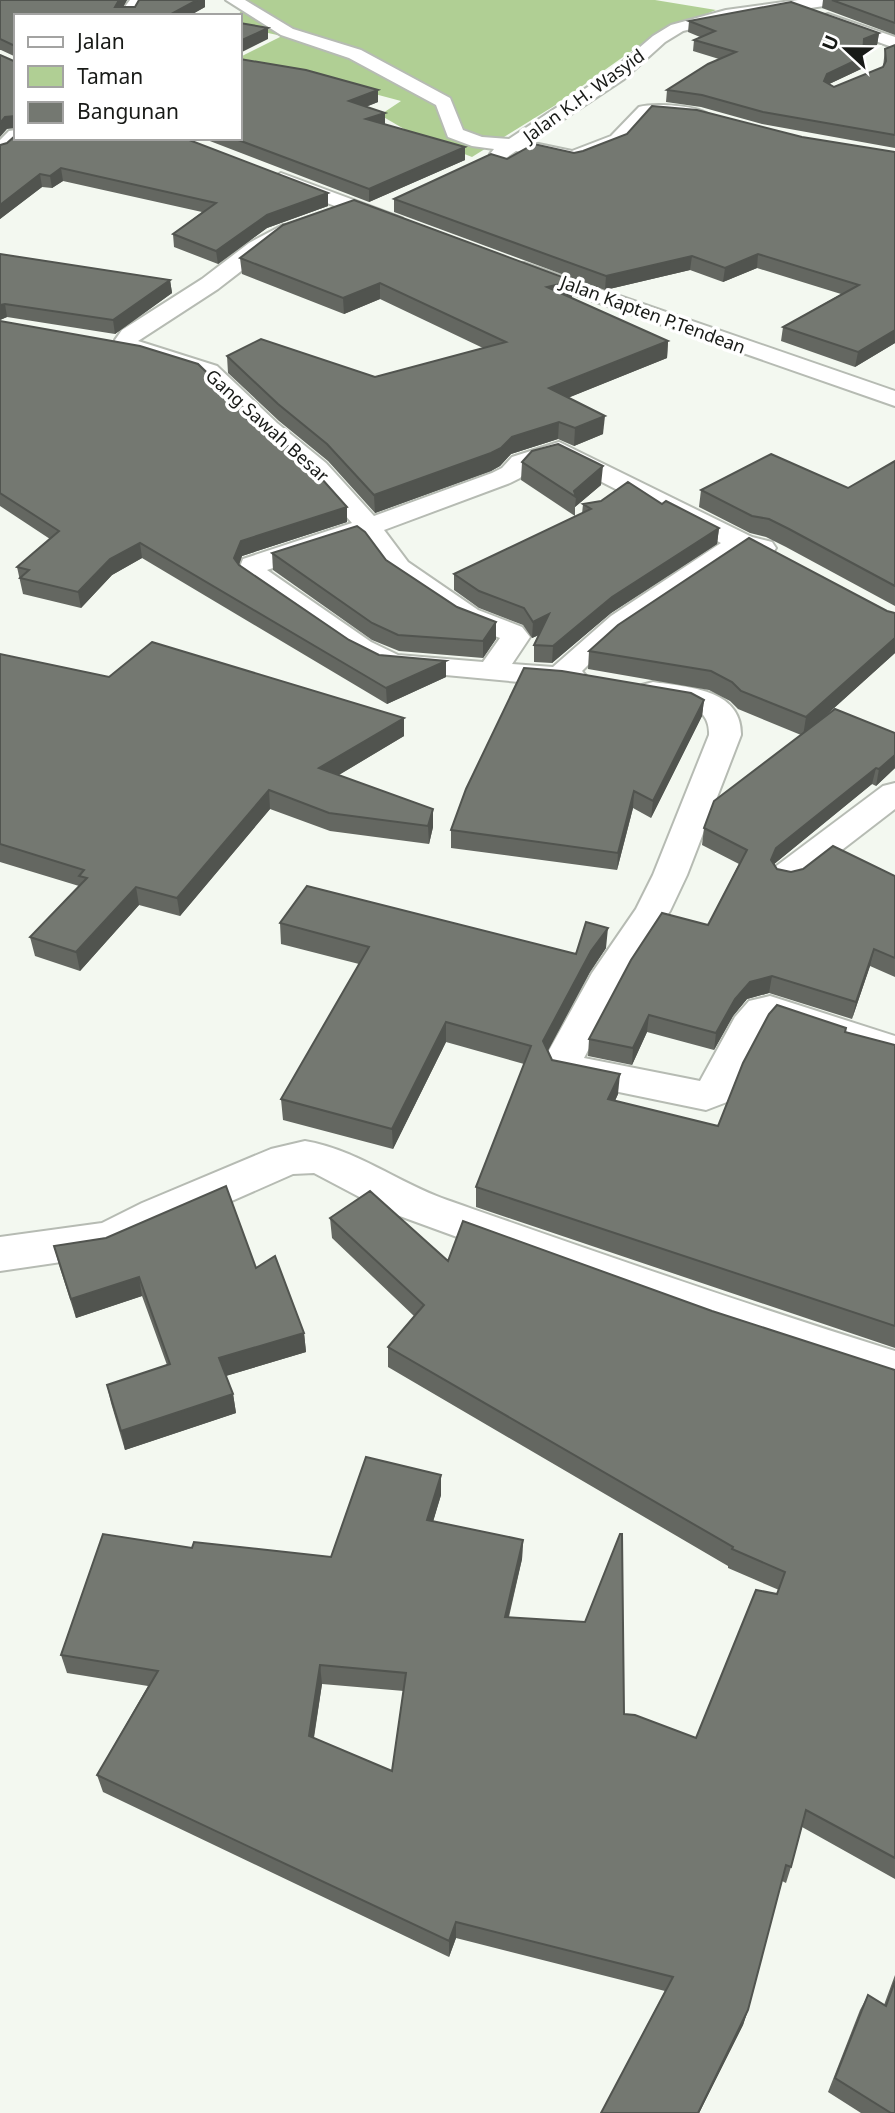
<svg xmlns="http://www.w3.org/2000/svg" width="895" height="2113" font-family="'Noto Sans',sans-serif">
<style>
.green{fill:#b0cf94}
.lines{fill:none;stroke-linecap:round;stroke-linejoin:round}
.minor-casing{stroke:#b6bbb3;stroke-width:4}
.minor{fill:#fff;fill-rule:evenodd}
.wall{fill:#646761;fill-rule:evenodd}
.shaded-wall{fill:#51544f}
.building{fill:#747871;stroke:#51544f;stroke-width:2;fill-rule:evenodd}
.labels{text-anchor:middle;stroke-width:7;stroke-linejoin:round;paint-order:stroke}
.far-street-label{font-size:18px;fill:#181a17;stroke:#fff}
</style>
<rect width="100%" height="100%" fill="#f3f8f0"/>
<!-- green -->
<path class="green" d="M226,0H655L716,10L654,35L554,106L472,157L411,133L380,115L401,101L296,73L240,63V57L282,36L240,27V16H237L242,10Z"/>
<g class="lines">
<defs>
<g id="minor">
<path d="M130,0H146L134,16H118Z"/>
<path d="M226,0H245L293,29L361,50L450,98L463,130L482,137L509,139L612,71L653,36L671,25L726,10L798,0H839L831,5L727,20L683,31L665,42L624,79L529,142L572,151L611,136L639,107C654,103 700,105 710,116L707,120L650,116L625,144L581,161L574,163L516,151L506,158H492L490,154L494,149L472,146L448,137L436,105L349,58L281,35Z"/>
<path d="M828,14L895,37V48L822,22L820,19L822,16Z"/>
<path d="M16,130V138H23L7,154L0,156V140L9,131Z"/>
<path d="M281,173L402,218L405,222L402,226H388L274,183L271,179Z"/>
<path d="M283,225L290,227L293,231L218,289L138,341L217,366L277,423L326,463L374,516L492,473L502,468L512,457L559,442L752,537L772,542L776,548L772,554L762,556L743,553L631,629L590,663L582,671L588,678L584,684L573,687L381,669L351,654L242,578L238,572L243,559L352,523L308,473L259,433L201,376L119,350L115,340L122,330L202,279L249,243ZM557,459L721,543L611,616L553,667L512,664L530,637L522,627L478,610L408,562L384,530L510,483L520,478L530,467ZM362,538L388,574L458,622L500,638L483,662L398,655L371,642L267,570Z"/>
<path d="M524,263L895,391V406L516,274L513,269L516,264Z"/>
<path d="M653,682C688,687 742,689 741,735L687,875L670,911L627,976L584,1058L700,1081L735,1017L749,1001L770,996L895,1036V1064L772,1023L763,1033L727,1102L706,1110L551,1078L544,1061L547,1054L592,973L636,909L653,875L709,735C711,699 669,704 642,697L638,691L642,685Z"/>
<path d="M895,783V809L799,883L787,886L775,883L770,875L775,867L883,786Z"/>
<path d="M305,1141C355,1149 399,1183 447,1200C596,1252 744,1304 895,1351V1389L709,1329L386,1211L314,1173L293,1174L109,1255L0,1271V1237L102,1223L142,1203L271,1149Z"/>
</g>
</defs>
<!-- minor casing -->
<use href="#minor" class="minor-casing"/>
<!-- minor -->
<use href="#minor" class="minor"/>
</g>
<!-- wall -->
<g class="wall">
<path d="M0,0H127L123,7H135L139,0H205V7L189,16L16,57L1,50H0Z"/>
<path d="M823,0H895V35L822,8Z"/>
<path d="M689,21L879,33L877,45L864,50L861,69L829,84L834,87L883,67L885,49L895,45V148L762,124L701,107L666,102L667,90L719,59L693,51L694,40L700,37L688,32Z"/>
<path d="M378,90V102L366,107L385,113V125L465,147V160L369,202L202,138H240Z"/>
<path d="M802,137L895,152V343L855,367L781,341L783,327L841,294L757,268L723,282L690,270L605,290L394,212V199L507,159L574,153Z"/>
<path d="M0,145L328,193V206L267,228L218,264L174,247L173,234L202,212L63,181L52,188L42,187L0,219Z"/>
<path d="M0,254L170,280L172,293L115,334L7,317L0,320Z"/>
<path d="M240,258L573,281L572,297L571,298L668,341L667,358L567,398L603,434L574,446L558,439L511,454L500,466L491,471L375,513L328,461L279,421L228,373L227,356L375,377L483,348L380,299L344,314L242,274Z"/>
<path d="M0,321L347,522L242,556L239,565L349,640L379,655L446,677L387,704L142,558L112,575L81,608L23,594L17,567L50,539L0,506Z"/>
<path d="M895,461V606L786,547L766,537L750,533L699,507L701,490L848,488Z"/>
<path d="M522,462L601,485L575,507V516L521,480Z"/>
<path d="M583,504H662L719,528L717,544L611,613L552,663L534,662V645L539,635L532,638L523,625L479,608L454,590V574L582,514Z"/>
<path d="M272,553L386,560L496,639L483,658L399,651L372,640L273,570Z"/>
<path d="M887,611L895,613V653L823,718L895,733V768L876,786L872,784L774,864L777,869L791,872L895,876V977L870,966L852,1019L769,993L747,999L733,1016L714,1050L647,1032L632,1065L588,1056L589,1039L708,925L739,864L702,845L704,828L801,735L738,709L730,701L709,690L588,669L589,651Z"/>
<path d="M0,654L109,677L404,718V736L339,775L433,827L429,844L330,831L270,809L180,916L139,905L80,971L35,956L30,937L79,886L0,862Z"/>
<path d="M704,700L702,716L651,818L633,808L617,870L451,848V830Z"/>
<path d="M280,923L576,954L606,948L590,972L547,1051L552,1060L618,1094L615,1101L718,1126L845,1032L895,1045V1348L476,1207V1187L524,1064L446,1042L393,1149L283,1120L281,1099L359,964L281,944Z"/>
<path d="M330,1218L448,1261L712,1311L895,1370V1879L802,1827L791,1867L786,1883L782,1881L748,2010L743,2025L699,2113H601L665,1991L456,1938L449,1957L103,1792L97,1775L148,1686L67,1673L61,1655L192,1548L331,1557L441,1475V1495L433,1521L523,1540L522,1559L509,1617L624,1714L696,1738L777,1594L779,1590L728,1568V1566L388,1367V1347L414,1316L332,1238ZM322,1684L404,1691L392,1771L314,1738Z"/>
<path d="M54,1246L256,1268L304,1333L306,1352L226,1376L233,1394L236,1413L125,1450L111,1403L107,1385L167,1365L142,1296L76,1318L59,1265Z"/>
<path d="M895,1975V2113H861L828,2092L860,2010L868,1995L884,2005Z"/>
</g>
<!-- shaded-wall -->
<g class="shaded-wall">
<path d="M119,0H127L118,16L115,7Z"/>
<path d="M197,0H205V7L189,16L173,13Z"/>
<path d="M268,28V39L240,53V41Z"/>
<path d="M879,33L877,45L863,51L864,39Z"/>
<path d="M863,57L861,69L825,86L824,81L827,74Z"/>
<path d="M378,90V102L349,113V101Z"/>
<path d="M385,113V125L366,119Z"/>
<path d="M16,116V128L7,129L0,137V123L5,117Z"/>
<path d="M465,147V160L369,202V189Z"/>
<path d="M61,168L63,181L52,188L50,176Z"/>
<path d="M40,174L42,187L0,219V205Z"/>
<path d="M328,193V206L267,228L218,264L216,251L267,215Z"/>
<path d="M758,254L757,268L723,282L725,268Z"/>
<path d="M692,256L690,270L605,290L606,276Z"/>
<path d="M170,280L172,293L115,334L113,320Z"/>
<path d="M573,281L572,297L546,303L547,287Z"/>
<path d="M380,283V299L344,314L343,298Z"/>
<path d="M5,304L7,317L0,320V305Z"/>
<path d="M895,330V343L855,367L858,352Z"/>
<path d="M668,341L667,358L548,406L549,388Z"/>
<path d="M605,416L603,434L574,446L575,428Z"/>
<path d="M559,422L558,439L511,454L500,466L491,471L375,513L374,495L512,437Z"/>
<path d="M603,466L601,485L575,507L576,497L574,491Z"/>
<path d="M347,507V522L242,556L236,573L234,558L241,541Z"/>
<path d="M719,528L717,544L611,613L552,663L553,646L612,597Z"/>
<path d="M140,543L142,558L112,575L81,608L78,592L110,559Z"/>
<path d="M549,614L548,631L532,638L533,622Z"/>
<path d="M496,622V639L483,658V641Z"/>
<path d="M895,638V653L803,736L806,717Z"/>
<path d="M446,661V677L387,704L386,688Z"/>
<path d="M704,700L702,716L651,818L653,801Z"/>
<path d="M404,718V736L320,786L319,768Z"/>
<path d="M895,755V768L876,786L879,769Z"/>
<path d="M876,768L872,784L773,865L771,860L776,848Z"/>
<path d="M269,790L270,809L180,916L177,898Z"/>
<path d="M634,791L633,808L617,870L618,853Z"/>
<path d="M433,809V827L429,844L428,826Z"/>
<path d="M136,887L139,905L80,971L76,952Z"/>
<path d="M608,928L606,948L590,972L542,1062L543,1041L591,951Z"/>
<path d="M874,949L870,966L852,1019L856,1002Z"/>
<path d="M772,976L769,993L747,999L733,1016L714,1050L716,1033L735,999L750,982Z"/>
<path d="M649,1015L647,1032L632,1065L633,1048Z"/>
<path d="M446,1022V1042L393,1149L392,1129Z"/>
<path d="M620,1074L618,1094L606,1120L608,1099Z"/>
<path d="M139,1277L142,1296L76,1318L71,1299Z"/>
<path d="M304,1333L306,1352L222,1377L219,1358Z"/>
<path d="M233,1394L236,1413L125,1450L121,1431Z"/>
<path d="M441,1475V1495L428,1539L427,1520Z"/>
<path d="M523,1540L522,1559L504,1635L505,1617Z"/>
<path d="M320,1665L322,1684L311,1754L309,1736Z"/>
<path d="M456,1922V1938L449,1957V1941Z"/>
<path d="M748,2010L743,2025L699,2113H698Z"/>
</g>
<!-- building -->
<g class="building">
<path d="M0,0H119L115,7H135L139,0H197L173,13L191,16H16V53L15,46L0,39Z"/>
<path d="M832,0H895V23Z"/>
<path d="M791,2L879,33L864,39L863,57L827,74L824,81L834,87L883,67L886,61L885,49L895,45V135L763,112L702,95L667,90L708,64L736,52L694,40L715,31L689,21Z"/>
<path d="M240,23L268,28L240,41Z"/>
<path d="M0,55L16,62V116L5,117L0,123Z"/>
<path d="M240,59L306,70L378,90L349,101L385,113L366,119L465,147L369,189L233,138H240Z"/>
<path d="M652,106L697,110L802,137L895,152V330L858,352L783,327L859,285L758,254L725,268L692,256L606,276L394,199L491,154L507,159L534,144L574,153L583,151L627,134Z"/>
<path d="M16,135V138H184L328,193L267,215L216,251L173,234L216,203L61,168L50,176L40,174L0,205V145L7,143Z"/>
<path d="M354,200L573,281L547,287L668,341L549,388L605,416L575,428L559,422L512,437L501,448L491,453L374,495L327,444L278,404L227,356L261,339L375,377L506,342L380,283L343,298L240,258L283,225Z"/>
<path d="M0,254L170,280L113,320L5,304L0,305Z"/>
<path d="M0,321L140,346L198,364L256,420L305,460L347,507L241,541L234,558L239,565L349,640L379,655L446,661L386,688L140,543L110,559L78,592L20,578L29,570L17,567L59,531L0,493Z"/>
<path d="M558,444L603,466L574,491L576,497L522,462L532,451Z"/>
<path d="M771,454L848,488L895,461V586L789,529L769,519L752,516L701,490Z"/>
<path d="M628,482L662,504L666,501L719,528L612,597L553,646L534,645L549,614L533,622L524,608L479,591L454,574L591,509L583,504L601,501Z"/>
<path d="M357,526L365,532L386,560L457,607L496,622L483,641L398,635L372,623L272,553Z"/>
<path d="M749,538L887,611L895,613V638L806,717L741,691L732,682L711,671L589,651L618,625Z"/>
<path d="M152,642L404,718L319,768L433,809L428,826L329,813L269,790L177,898L136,887L76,952L30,937L87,878L79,876L84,870L0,844V654L109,677Z"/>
<path d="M524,668L562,671L691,693L704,700L653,801L634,791L618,853L451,830L466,789Z"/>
<path d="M835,709L895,733V755L879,769L876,768L776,848L771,860L777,869L791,872L803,869L833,846L895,876V958L874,949L856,1002L772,976L750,982L735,999L716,1033L649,1015L633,1048L589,1039L631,960L662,913L708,925L747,850L704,828L714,801Z"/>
<path d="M307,886L576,954L586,922L608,928L591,951L543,1041L552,1060L620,1074L608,1099L718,1126L743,1063L769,1014L777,1005L846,1028L845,1032L895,1045V1326L476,1187L531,1046L446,1022L392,1129L281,1099L369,947L280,923Z"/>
<path d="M226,1186L256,1268L275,1256L304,1333L219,1358L233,1394L121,1431L107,1385L170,1364L139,1277L71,1299L54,1246L106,1238Z"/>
<path d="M370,1191L448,1261L463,1221L712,1311L895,1370V1858L806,1810L791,1867L786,1865L748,2010L698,2113H601L673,1977L456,1922L449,1941L97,1775L158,1671L61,1655L103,1534L192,1548L194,1542L331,1557L366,1457L441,1475L427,1520L523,1540L505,1617L585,1622L620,1534H622L624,1714L635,1715L696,1738L756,1590L777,1594L785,1572L732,1549L733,1547L388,1347L424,1305L330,1218ZM320,1665L406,1673L392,1771L309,1736Z"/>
<path d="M895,1981V2113H891L835,2078L868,1995L886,2006Z"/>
</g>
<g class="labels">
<!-- far-street labels -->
<g class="far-street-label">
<text transform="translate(584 96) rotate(-36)" y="6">Jalan K.H. Wasyid</text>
<text transform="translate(653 315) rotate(20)" y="6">Jalan Kapten P.Tendean</text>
<text transform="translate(267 426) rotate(42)" y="6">Gang Sawah Besar</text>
</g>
</g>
<!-- legend -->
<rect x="14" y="14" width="228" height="126" fill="#ffffff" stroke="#a3a3a2" stroke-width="2"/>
<rect x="28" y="37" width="35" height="10" fill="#ffffff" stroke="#a3a3a2" stroke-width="2"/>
<text x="77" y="49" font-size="21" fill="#181a17">Jalan</text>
<rect x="28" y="66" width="35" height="21" fill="#b0cf94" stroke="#a3a3a2" stroke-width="2"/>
<text x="77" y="84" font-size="21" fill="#181a17">Taman</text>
<rect x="28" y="102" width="35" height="21" fill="#747871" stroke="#a3a3a2" stroke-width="2"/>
<text x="77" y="119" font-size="21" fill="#181a17">Bangunan</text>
<!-- north arrow -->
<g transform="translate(846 49) rotate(292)" stroke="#ffffff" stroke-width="5" paint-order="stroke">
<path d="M0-5L12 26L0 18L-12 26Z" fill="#181a17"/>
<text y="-10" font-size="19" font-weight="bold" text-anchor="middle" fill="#181a17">U</text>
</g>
</svg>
